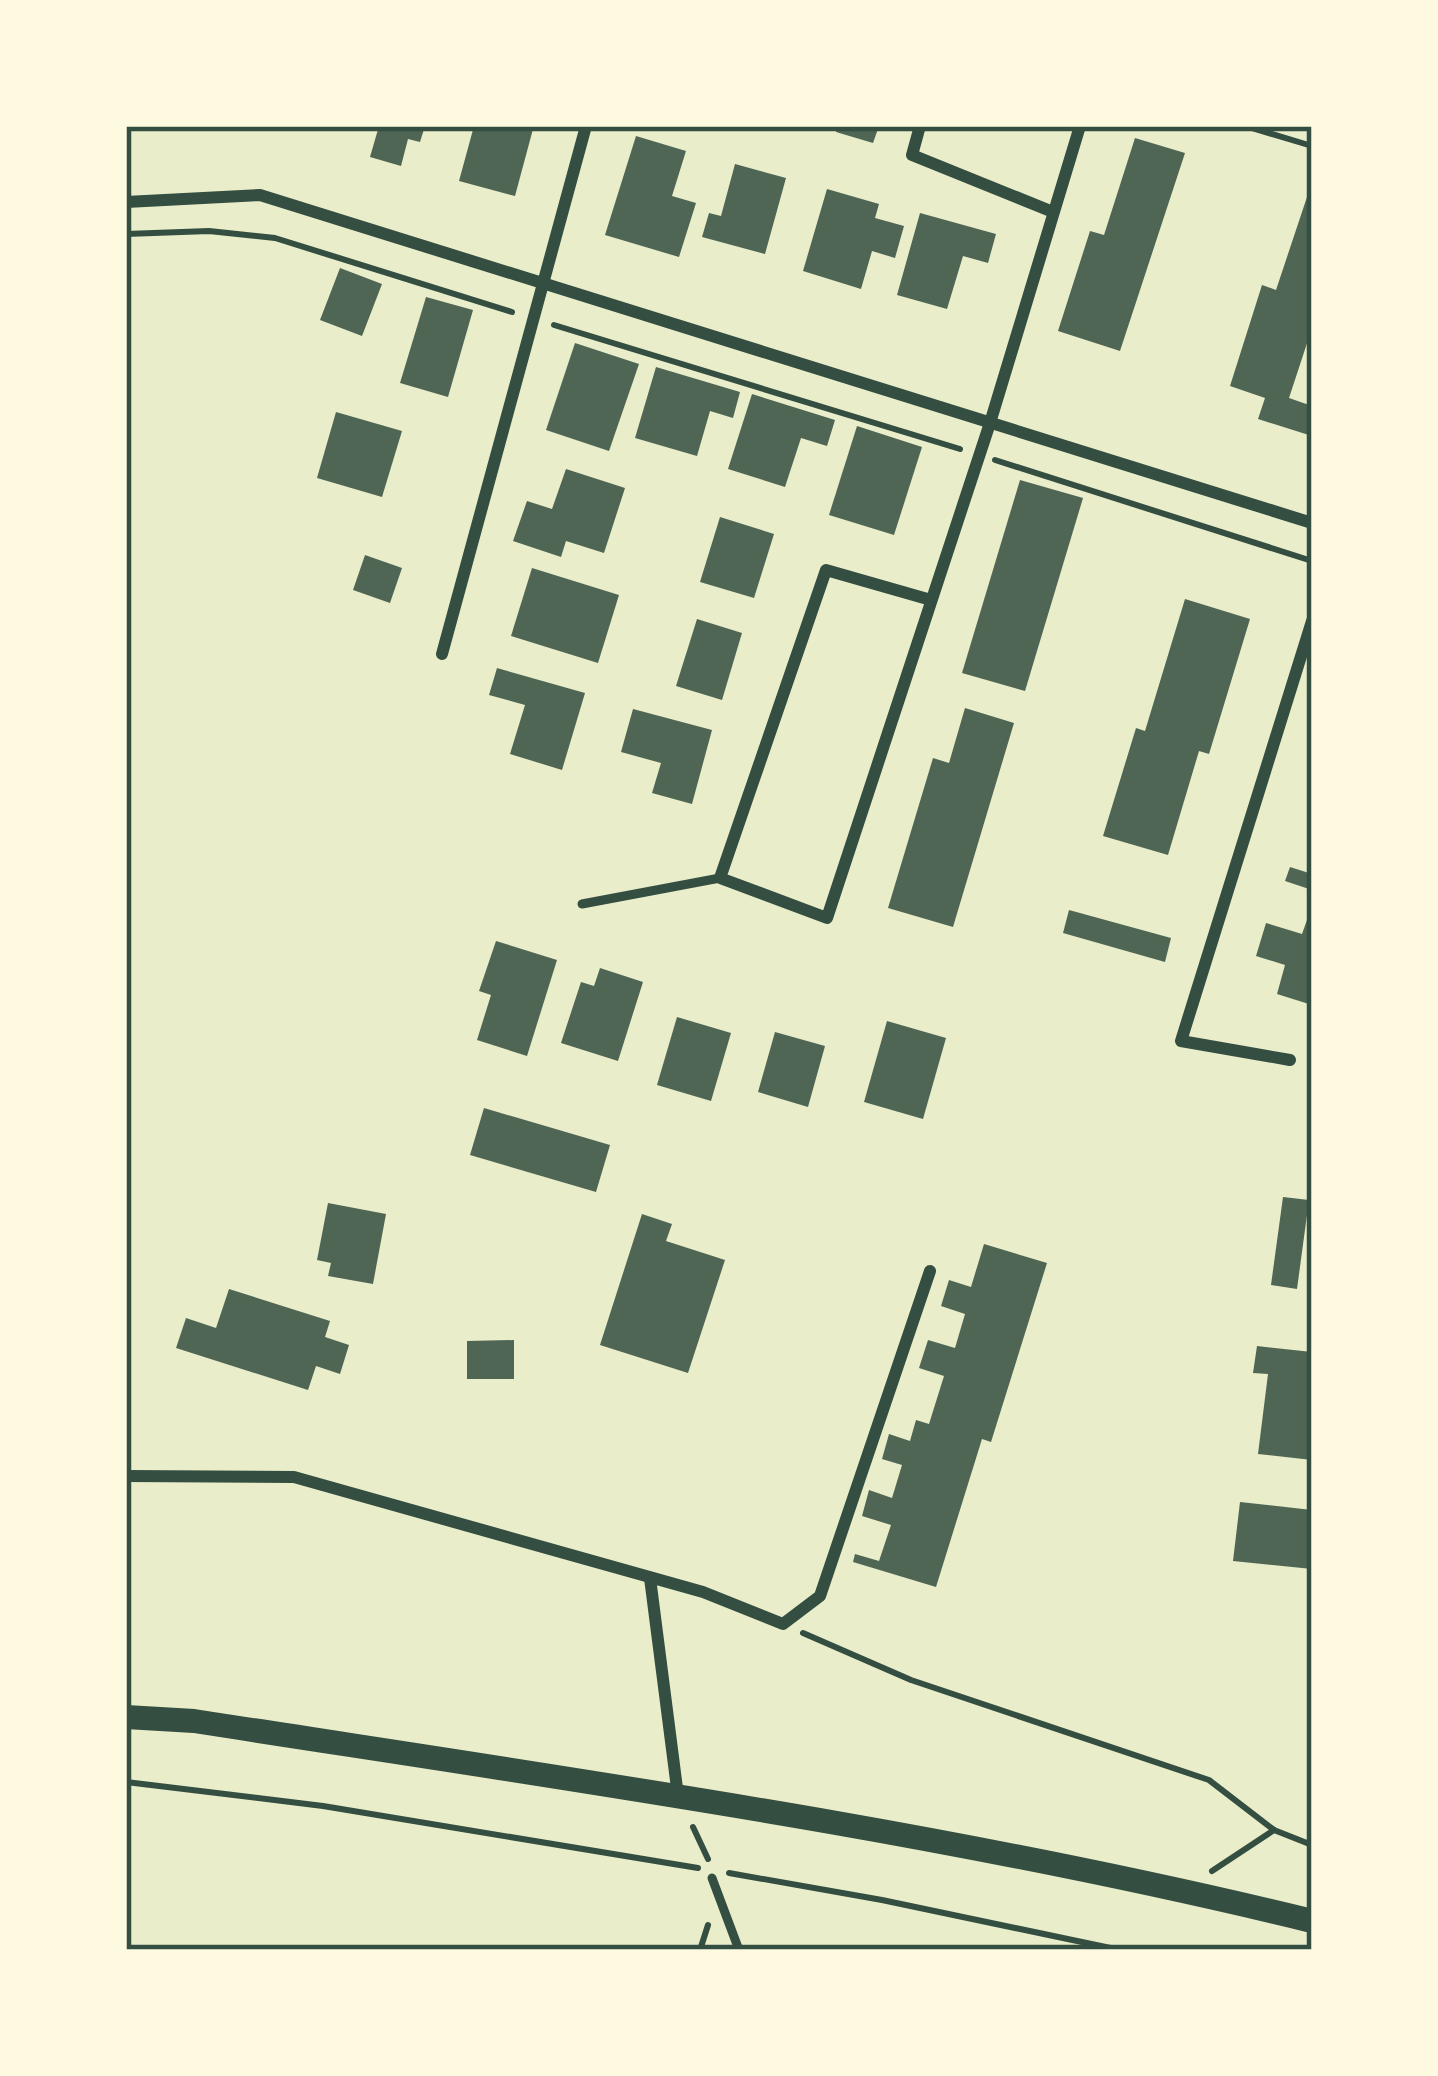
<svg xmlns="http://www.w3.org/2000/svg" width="1438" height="2076" font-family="'Libre Baskerville',serif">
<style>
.building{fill:#4f6655}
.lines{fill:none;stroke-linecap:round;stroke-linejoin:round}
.path{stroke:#344e41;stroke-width:6}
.service{stroke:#344e41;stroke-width:9}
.minor{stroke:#344e41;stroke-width:12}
.secondary{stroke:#344e41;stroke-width:24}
.neatline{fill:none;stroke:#344e41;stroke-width:4.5}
</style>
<rect width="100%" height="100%" fill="#e9edc9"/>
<!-- building -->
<g class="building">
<path d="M379,126H425L420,142L408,139L401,166L370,157Z"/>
<path d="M474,126L533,129L515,196L459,181Z"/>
<path d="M838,126H879L873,143L836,132Z"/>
<path d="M636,136L686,151L672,196L696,203L679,257L605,235Z"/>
<path d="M1135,138L1185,153L1120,351L1058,331L1090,231L1104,235Z"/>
<path d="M735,164L786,178L765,254L702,237L709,213L721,216Z"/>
<path d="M1312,182V328L1289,398L1312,406V436L1258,419L1265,398L1230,386L1262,285L1276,290Z"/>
<path d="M827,189L879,204L875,218L904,226L895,258L872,251L861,289L803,271Z"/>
<path d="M920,213L996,234L988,263L963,256L947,309L897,295Z"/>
<path d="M340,268L382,284L362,336L320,320Z"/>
<path d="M426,297L473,310L448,397L400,383Z"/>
<path d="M575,343L639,364L609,451L546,430Z"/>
<path d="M656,367L740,392L733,418L710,411L697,456L635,438Z"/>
<path d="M752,394L835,420L827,446L801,438L785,487L728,469Z"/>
<path d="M336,412L402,431L382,497L317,478Z"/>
<path d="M857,426L922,447L894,535L829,515Z"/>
<path d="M566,469L625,488L604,553L566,541L561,557L513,541L527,501L552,509Z"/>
<path d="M1020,480L1083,498L1025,691L962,673Z"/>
<path d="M720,517L774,534L754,598L700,582Z"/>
<path d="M365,555L402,568L390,603L353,590Z"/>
<path d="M532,568L619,595L598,663L511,636Z"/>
<path d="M1185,599L1250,619L1209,754L1199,751L1168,855L1103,836L1136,728L1145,731Z"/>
<path d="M697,619L742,633L722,700L676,686Z"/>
<path d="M497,668L585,693L562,770L510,754L525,705L489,695Z"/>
<path d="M965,708L1014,723L953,927L888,908L933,758L949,763Z"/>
<path d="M633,709L712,730L692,804L652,793L661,763L621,752Z"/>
<path d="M1290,867L1312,874V890L1285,881Z"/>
<path d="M1312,906V1005L1277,994L1285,965L1256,956L1266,923L1302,934Z"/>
<path d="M1069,910L1171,938L1165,962L1063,933Z"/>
<path d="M496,941L557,960L527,1056L477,1040L491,995L479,991Z"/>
<path d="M600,968L643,982L618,1061L561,1043L581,982L594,986Z"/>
<path d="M677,1017L731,1033L711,1101L657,1085Z"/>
<path d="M887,1021L946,1038L923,1119L864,1102Z"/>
<path d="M775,1032L825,1046L808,1107L758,1092Z"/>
<path d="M484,1108L610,1145L596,1192L470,1155Z"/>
<path d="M1283,1197L1309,1200L1297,1289L1271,1285Z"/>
<path d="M328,1203L386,1214L373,1284L328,1276L331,1263L317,1260Z"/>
<path d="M642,1214L672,1224L666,1241L725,1260L688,1373L600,1345Z"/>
<path d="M984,1244L1047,1263L991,1442L982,1439L936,1587L853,1562L855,1554L879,1561L891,1525L862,1516L869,1490L892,1498L902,1465L882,1459L889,1434L910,1441L916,1420L929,1424L944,1376L919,1368L928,1340L955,1348L965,1314L941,1306L949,1280L971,1287Z"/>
<path d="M229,1289L330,1321L325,1337L349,1345L340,1374L316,1366L308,1390L176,1348L186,1318L216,1328Z"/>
<path d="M514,1340V1379H467V1341Z"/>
<path d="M1257,1346L1312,1352V1460L1258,1454L1268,1374L1253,1373Z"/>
<path d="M1240,1502L1312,1510V1569L1233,1561Z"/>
</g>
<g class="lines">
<!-- path -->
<g class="path">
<path d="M1245,126L1312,146"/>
<path d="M126,234L209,231L275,238L512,312"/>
<path d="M554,325L960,449"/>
<path d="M995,460L1312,561"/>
<path d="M803,1633L911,1680L1209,1780L1274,1830L1312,1845"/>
<path d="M126,1782L323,1806L698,1868"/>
<path d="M693,1827L708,1859"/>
<path d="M1212,1871L1274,1830"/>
<path d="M729,1873L882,1900L1120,1950"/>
<path d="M700,1950L708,1925"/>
</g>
<!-- service -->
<g class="service">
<path d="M582,904L720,878"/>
<path d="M712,1878L739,1950"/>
</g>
<!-- minor -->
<g class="minor">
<path d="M920,126L912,155L1053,212"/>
<path d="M126,202L260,195L1312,523"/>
<path d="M931,600L826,570L720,878L827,918L990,423L1080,126"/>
<path d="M442,654L586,126"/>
<path d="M1290,1060L1181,1041L1312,621"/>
<path d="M126,1476L294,1477L703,1592L783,1624L820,1596L930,1271"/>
<path d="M650,1578L678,1796"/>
</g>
<!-- secondary -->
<path class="secondary" d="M126,1717L194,1721C568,1779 944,1831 1312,1921"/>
</g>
<!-- border -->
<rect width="1438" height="2076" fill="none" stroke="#fefae0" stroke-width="258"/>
<rect x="129" y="129" width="1180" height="1818" class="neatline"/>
</svg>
